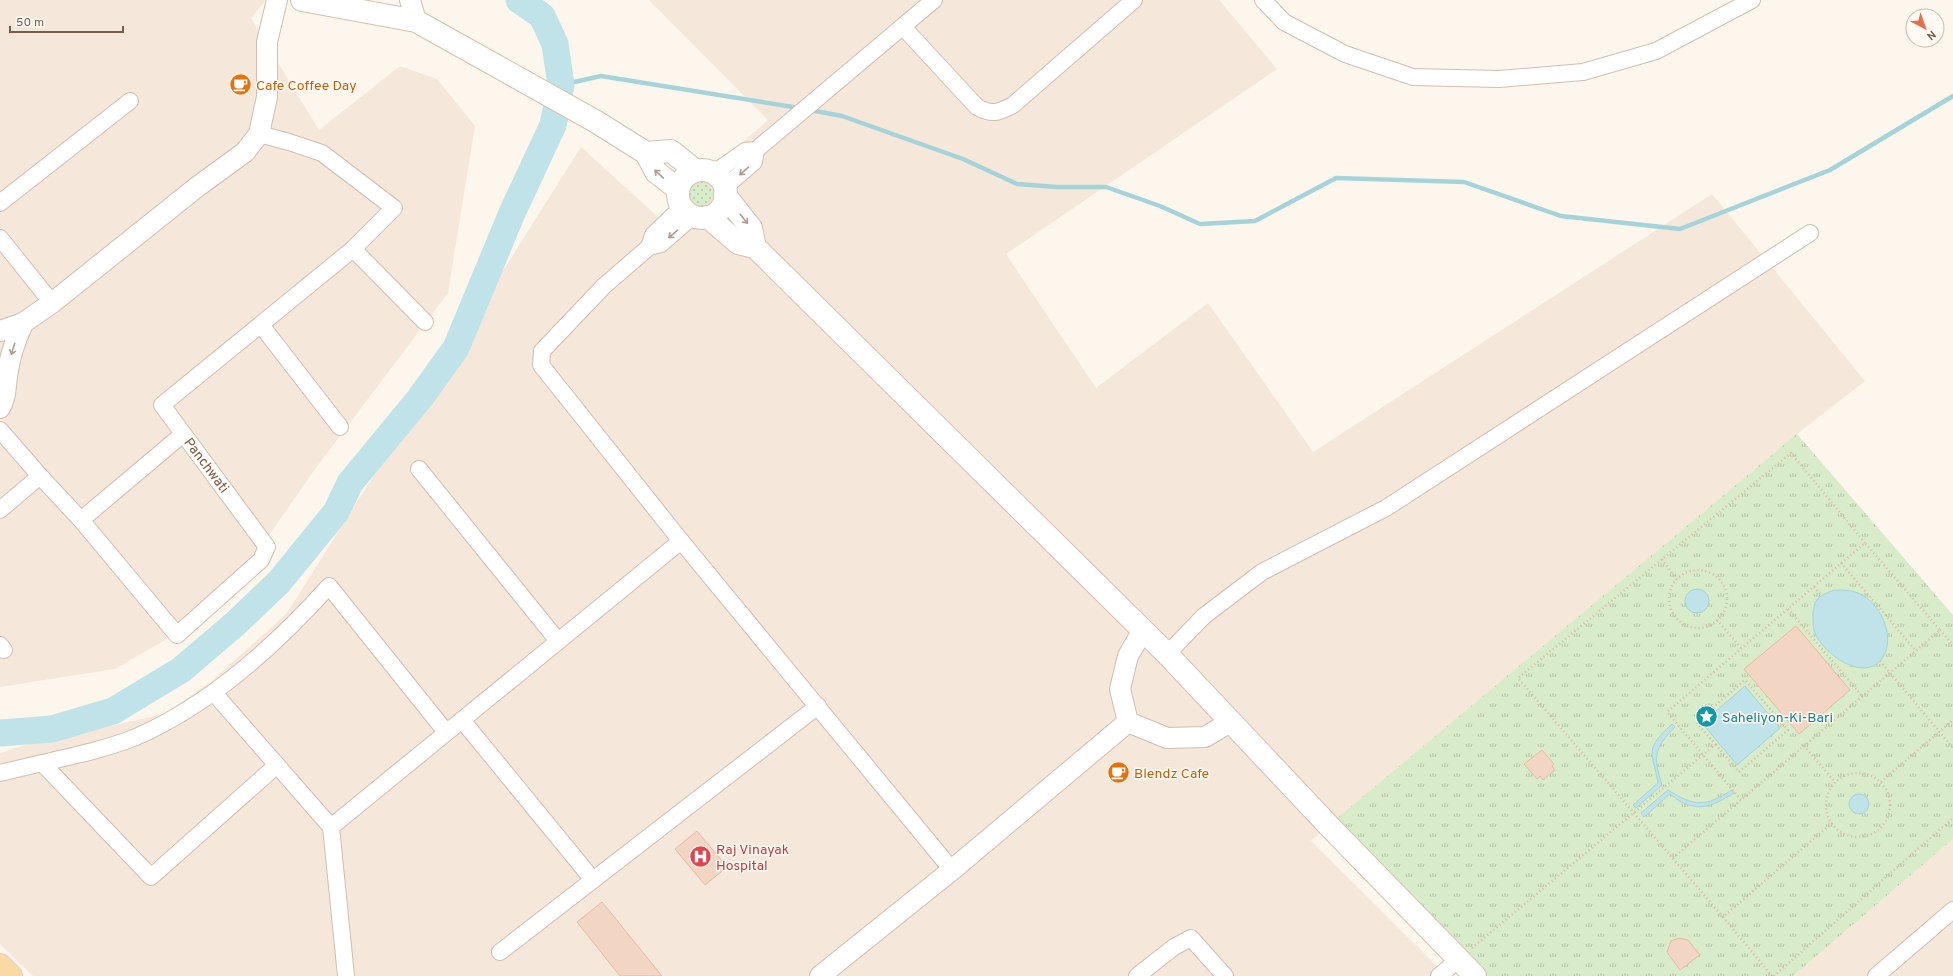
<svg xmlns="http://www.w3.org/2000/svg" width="1953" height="976" font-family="Overpass,sans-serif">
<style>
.residential{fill:#f5e8da}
.grass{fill:url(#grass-dots)}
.park{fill:url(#park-tufts)}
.water{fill:#bfe3e8;stroke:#a5d3da}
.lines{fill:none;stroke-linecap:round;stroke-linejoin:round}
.stream{stroke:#a5d3da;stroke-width:4.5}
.river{stroke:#bfe3e8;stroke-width:27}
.building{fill:#f3d5c3;stroke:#e6bba3}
.minor-casing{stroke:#d1beb0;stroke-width:18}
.tertiary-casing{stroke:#d1beb0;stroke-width:22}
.secondary-casing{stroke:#d6c0b0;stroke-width:24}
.primary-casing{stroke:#dad1cd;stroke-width:24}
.path{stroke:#d9b8a5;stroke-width:2.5;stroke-dasharray:1 3;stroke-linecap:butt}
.minor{stroke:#fff;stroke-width:16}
.tertiary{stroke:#fff;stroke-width:20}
.secondary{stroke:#fff;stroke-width:22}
.primary{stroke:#fbd9a5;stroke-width:22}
.oneway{stroke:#af9d94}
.labels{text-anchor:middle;stroke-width:3;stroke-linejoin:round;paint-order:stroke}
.food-label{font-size:14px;fill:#c56008;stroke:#fffaf3;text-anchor:start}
.street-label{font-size:14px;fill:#7a5c4d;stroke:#fffaf3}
.culture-label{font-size:14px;fill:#0d838f;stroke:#fffaf3;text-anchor:start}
.health-label{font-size:14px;fill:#be3a42;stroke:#fffaf3;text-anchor:start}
</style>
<defs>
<pattern id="grass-dots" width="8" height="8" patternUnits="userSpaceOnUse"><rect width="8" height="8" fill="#d8ecc9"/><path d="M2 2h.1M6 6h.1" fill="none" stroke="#b4c2a5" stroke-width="1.8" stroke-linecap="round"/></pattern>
<pattern id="park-tufts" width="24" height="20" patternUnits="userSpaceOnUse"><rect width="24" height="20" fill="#d8ecc9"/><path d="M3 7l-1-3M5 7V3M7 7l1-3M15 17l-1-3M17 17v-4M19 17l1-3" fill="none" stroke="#b4c2a5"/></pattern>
</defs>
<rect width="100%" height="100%" fill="#fdf6ec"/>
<!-- residential -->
<g class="residential">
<path d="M0,0H266L251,18L319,130L400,66L437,79L475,126L448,293L315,469L217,610L115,669L0,687Z"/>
<path d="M649,0H1219L1277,69L1006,254L1096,388L1208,303L1313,452L1712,194L1865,381L1797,434L1311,841L1447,976H33L0,944V753L25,745L164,714L213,680L287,613L581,147L658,217L768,120Z"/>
<path d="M1953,839V976H1793Z"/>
</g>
<!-- grass -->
<circle class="grass" cx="701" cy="194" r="12"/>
<!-- park -->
<path class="park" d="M1797,434L1953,615V839L1793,976H1487L1336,819Z"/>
<!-- water -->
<g class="water">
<circle cx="1697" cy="601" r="12"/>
<path d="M1834,590C1841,590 1851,590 1858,593C1880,602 1896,636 1883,657C1865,685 1822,653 1814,631C1813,625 1813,618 1813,612C1814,609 1814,604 1816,601C1820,595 1827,593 1834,590Z"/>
<path d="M1745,686L1780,728L1737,765L1702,723Z"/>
<path d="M1672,724L1675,727C1654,748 1653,757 1662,785L1636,808L1633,805L1658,783C1652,750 1644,750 1672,724Z"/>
<path d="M1668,790C1695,807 1705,807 1732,790L1734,793C1710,808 1694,814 1670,794L1644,817L1641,813Z"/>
<circle cx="1859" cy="804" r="10"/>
</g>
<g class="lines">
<!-- stream -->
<g class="stream">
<path d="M561,85L601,76L799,108"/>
<path d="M810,110L842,116L963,159L1017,184L1057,187H1106L1160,206L1200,224L1255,221L1336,178L1464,182L1561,216L1680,229L1830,170L1953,96"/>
</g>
<!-- river -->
<path class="river" d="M0,733L52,729L113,711L181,670L236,623L279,582L336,512L350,483L420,398L456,348L512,213L553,125L561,85L555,44L542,16L519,0"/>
</g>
<!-- building -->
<g class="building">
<path d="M1796,626L1850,690L1799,734L1744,669Z"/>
<path d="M1542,750L1554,764L1552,766L1555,770L1543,780L1540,776L1537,779L1524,764Z"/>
<path d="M697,831L727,867L705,885L675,849Z"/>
<path d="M602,902L662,976H620L577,922Z"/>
<path d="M1679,938L1688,940L1700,955L1680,970L1667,952L1671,941Z"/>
</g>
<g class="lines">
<defs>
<g id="minor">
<path d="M1263,0L1284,22L1345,54L1413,77L1499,79L1583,72L1656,51L1752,0"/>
<path d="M903,27L977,107C992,115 998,113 1013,105L1134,0"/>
<path d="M714,173L745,151L756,150L934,0"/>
<path d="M725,187L754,162L756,150"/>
<path d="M0,203L130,101"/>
<path d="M693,216L661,244L649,247L604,286L542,351L541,365L681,541L952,870"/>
<path d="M0,238L52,303"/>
<path d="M649,247L653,235L682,207"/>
<path d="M353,249L425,322"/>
<path d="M261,325L340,427"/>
<path d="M0,430L40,476L0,510"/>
<path d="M419,469L558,641"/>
<path d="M40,476L81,520L177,635L261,560L267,547L162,405L353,249L394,208L322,153L289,142L259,134"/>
<path d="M81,520L183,434"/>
<path d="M0,645L4,650"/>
<path d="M1167,654L1204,616L1262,572L1386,508L1810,233"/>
<path d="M214,693L331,827"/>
<path d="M462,720L593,880"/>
<path d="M42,763C73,756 106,749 136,737C209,705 276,645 329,586L446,732"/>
<path d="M0,773L42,763L151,877L277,765"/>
<path d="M500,952L818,706"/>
<path d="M346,976L331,827L681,541"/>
<path d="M1137,976L1174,947L1191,938L1225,976"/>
<path d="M1439,976L1459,959"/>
<path d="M1876,976L1953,910"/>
</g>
<g id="tertiary">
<path d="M410,0L416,21"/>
<path d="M23,323L52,303L197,187L245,152L259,134L267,97V42L277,0"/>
<path d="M0,331L23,323C16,339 10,354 8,371C5,384 7,396 0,408"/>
<path d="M1143,630L1128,656L1120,689L1128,722L1167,738L1205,737L1230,722"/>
<path d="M820,976L952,870L1128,722"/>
</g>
<g id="secondary">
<path d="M302,0L416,21L595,121L646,153L656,172L678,189"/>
<path d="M646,153L671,151L696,171"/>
<circle cx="702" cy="194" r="24"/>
<path d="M725,195L751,228L755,247L1167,654L1331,828L1475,976"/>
<path d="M708,217L738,243L755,247"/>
</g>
<path id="primary" d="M0,965L11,976"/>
</defs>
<!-- minor casing -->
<use href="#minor" class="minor-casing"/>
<!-- tertiary casing -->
<use href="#tertiary" class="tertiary-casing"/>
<!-- secondary casing -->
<use href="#secondary" class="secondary-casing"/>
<!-- primary casing -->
<use href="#primary" class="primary-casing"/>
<!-- path -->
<g class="path">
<path d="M1662,559L1676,579"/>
<path d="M1841,563L1916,651"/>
<circle cx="1698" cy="599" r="29"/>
<path d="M1814,587L1821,595"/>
<path d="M1788,609L1862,696"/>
<path d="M1717,620L1742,649"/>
<path d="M1940,630L1953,645"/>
<path d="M1880,661L1953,748"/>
<path d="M1804,746L1835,782"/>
<path d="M1712,747L1716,745L1739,772L1788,730L1745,680L1696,722L1716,745"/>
<circle cx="1858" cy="805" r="32"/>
<path d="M1881,782L1953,720"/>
<path d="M1832,823L1723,917L1518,678L1791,453L1865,543"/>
<path d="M1673,858L1940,630L1865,543L1667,712L1741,800"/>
<path d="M1723,917L1772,976"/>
<path d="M1472,948L1710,749"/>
<path d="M1774,976L1953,818"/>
</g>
<!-- minor -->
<use href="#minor" class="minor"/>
<!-- tertiary -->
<use href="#tertiary" class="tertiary"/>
<!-- secondary -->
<use href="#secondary" class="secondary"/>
<!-- primary -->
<use href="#primary" class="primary"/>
</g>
<!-- one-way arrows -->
<defs><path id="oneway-shaft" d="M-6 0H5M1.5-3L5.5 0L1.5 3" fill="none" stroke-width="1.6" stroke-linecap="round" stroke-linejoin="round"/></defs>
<g class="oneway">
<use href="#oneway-shaft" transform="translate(744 171) rotate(139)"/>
<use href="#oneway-shaft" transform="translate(659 174) rotate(-137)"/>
<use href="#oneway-shaft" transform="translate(744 219) rotate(52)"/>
<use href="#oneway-shaft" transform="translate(673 234) rotate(139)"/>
<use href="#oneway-shaft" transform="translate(13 349) rotate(107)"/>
</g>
<!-- icons -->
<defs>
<symbol id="cafe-disc" viewBox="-11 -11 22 22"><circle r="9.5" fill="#e8710a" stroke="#fffaf3"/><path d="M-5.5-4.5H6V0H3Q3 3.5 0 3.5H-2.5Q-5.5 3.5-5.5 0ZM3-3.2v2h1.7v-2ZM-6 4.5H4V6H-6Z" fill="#fff"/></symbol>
<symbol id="sight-disc" viewBox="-11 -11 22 22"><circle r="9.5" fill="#0f9aa8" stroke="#fffaf3"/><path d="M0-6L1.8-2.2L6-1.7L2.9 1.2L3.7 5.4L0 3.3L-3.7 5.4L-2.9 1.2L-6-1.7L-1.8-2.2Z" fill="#fff"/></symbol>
<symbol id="hospital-disc" viewBox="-11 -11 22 22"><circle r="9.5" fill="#e0444e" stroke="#fffaf3"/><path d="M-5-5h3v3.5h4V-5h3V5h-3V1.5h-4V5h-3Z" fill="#fff"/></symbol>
</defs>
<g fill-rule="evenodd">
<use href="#cafe-disc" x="228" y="72" width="25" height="25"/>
<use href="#sight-disc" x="1694" y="704" width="25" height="25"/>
<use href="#cafe-disc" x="1106" y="760" width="25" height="25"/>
<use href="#hospital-disc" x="688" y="844" width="25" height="25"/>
</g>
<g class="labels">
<!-- food labels -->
<g class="food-label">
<text x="256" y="90">Cafe Coffee Day</text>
<text x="1134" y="778">Blendz Cafe</text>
</g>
<!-- street labels -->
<g class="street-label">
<text transform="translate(207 465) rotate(53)" y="5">Panchwati</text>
</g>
<!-- culture labels -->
<g class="culture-label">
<text x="1722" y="722">Saheliyon-Ki-Bari</text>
</g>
<!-- health labels -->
<g class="health-label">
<text x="716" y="854">Raj Vinayak<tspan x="716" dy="16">Hospital</tspan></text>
</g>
</g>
<!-- north arrow -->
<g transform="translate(1925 28) rotate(139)"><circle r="19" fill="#fffaf3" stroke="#cabbb1"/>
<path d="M0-3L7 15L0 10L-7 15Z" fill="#e76f51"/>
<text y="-6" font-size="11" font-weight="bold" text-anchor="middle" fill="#7a5c4d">N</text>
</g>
<!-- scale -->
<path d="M10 26v6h113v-6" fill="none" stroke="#7a5c4d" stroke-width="2"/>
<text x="16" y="26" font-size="12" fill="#7a5c4d" stroke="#fffaf3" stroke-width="3" paint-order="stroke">50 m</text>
</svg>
